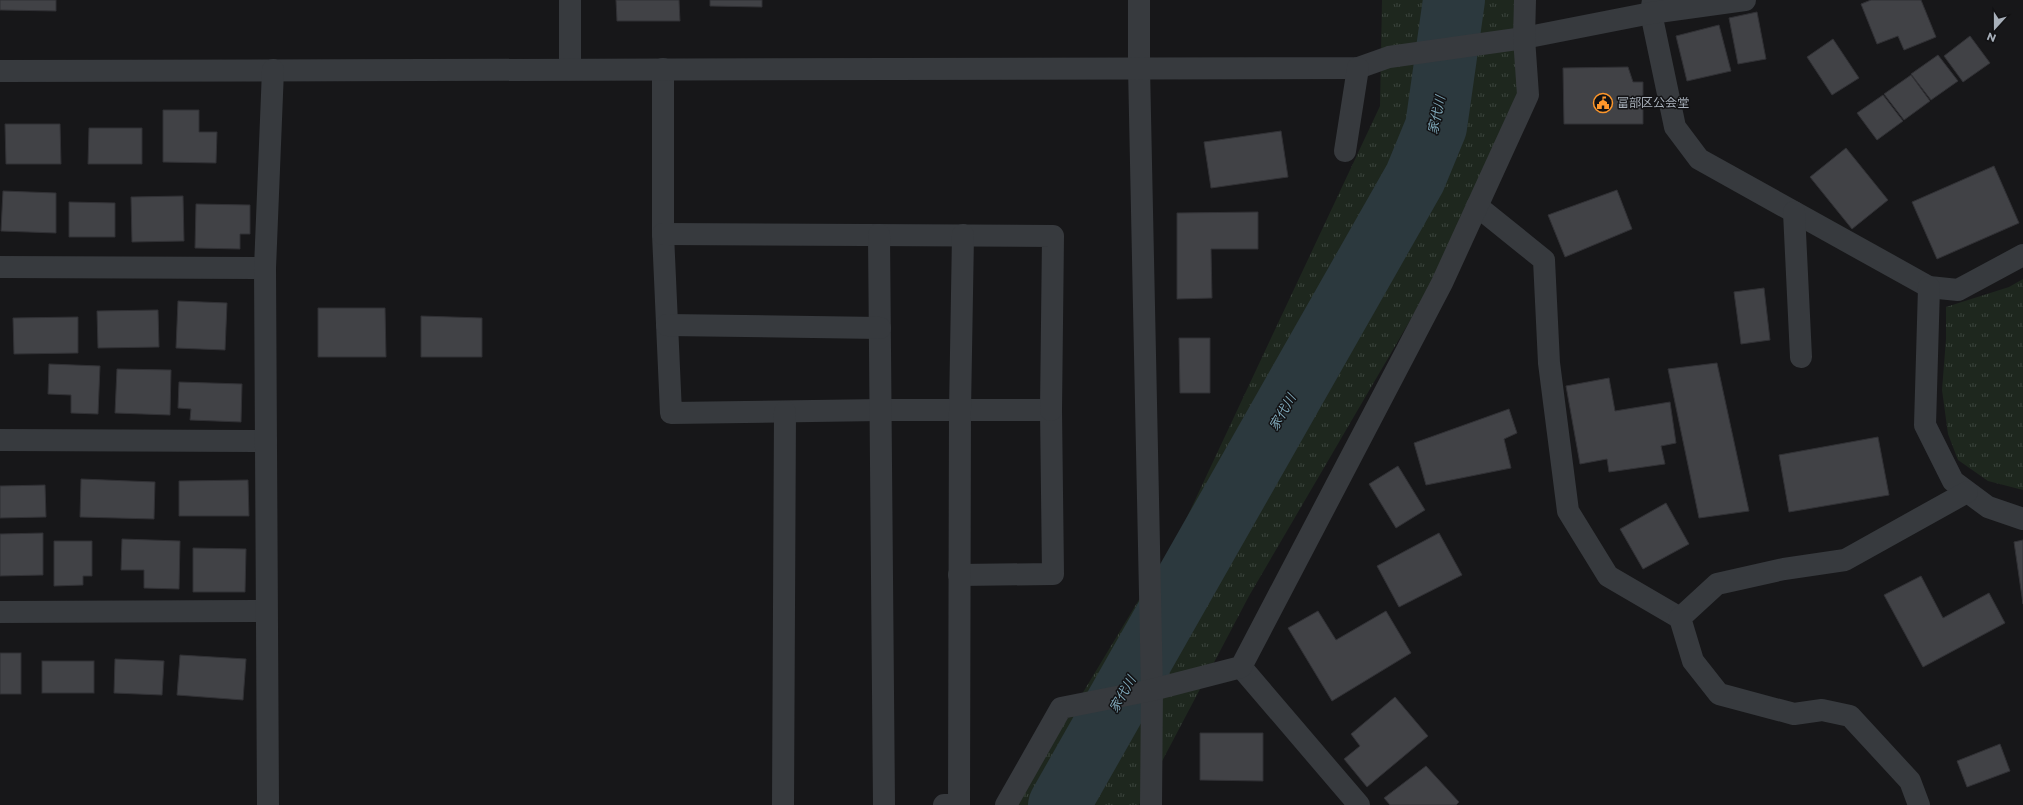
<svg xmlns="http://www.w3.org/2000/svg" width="2023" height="805" font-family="Montserrat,'Noto Sans JP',sans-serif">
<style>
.grass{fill:url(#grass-tufts)}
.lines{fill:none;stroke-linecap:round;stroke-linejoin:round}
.river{stroke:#2c393e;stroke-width:62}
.building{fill:#414246;stroke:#313135}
.minor{stroke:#373a3e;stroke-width:22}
.labels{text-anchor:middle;stroke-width:3;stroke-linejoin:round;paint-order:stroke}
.poi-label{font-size:12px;fill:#a8b0ba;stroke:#121214;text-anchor:start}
.water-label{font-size:13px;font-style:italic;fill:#7da5b6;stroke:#121214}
</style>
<defs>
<pattern id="grass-tufts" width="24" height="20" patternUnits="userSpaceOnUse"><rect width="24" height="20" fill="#1e271e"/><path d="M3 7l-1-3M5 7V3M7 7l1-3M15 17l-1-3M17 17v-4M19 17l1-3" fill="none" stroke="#3c443d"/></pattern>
</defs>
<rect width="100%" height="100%" fill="#171719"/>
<!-- grass -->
<g class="grass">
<path d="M1382,0H1525L1520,113L1477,206L1249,596L1139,805H1015L1181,530L1380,106Z"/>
<path d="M2023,279V490L1988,481L1958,460L1948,434L1942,390L1946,339V307L2009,287Z"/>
</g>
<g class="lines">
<!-- river -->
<path class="river" d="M1059,805L1415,178L1436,127L1454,0"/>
</g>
<!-- building -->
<g class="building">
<path d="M0,0H56V11L0,10Z"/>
<path d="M616,0H679L680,21H617Z"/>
<path d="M710,0H762V7L710,6Z"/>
<path d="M1871,0H1921L1936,37L1904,50L1898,36L1877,44L1861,4Z"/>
<path d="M1757,12L1766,59L1738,64L1729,18Z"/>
<path d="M1719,25L1731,71L1687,81L1676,36Z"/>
<path d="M1970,36L1990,63L1963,82L1944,56Z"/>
<path d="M1833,39L1859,78L1832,95L1807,57Z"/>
<path d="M1938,55L1958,81L1931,100L1911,74Z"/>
<path d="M1628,67L1633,82H1643V124H1564L1563,68Z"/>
<path d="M1911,75L1930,101L1904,120L1884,94Z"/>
<path d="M1883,95L1903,121L1877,140L1857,113Z"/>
<path d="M163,110H199V132H217L216,163L163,162Z"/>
<path d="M5,124H60L61,164H6Z"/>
<path d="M89,128H142V164H88Z"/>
<path d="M1281,131L1288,177L1211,188L1204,142Z"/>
<path d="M1846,148L1888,200L1852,229L1810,177Z"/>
<path d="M1994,166L2019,223L1937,259L1912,202Z"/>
<path d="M1617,190L1632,229L1565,257L1548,215Z"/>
<path d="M3,191L56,193V233L1,231Z"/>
<path d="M183,196L184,241L132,242L131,197Z"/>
<path d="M69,202L115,203V237H69Z"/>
<path d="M196,204L250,205V234H240V249L195,248Z"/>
<path d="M1258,212V249H1211L1212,298L1177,299V213Z"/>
<path d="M1764,288L1770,340L1741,344L1734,292Z"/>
<path d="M178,301L227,303L225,350L176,348Z"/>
<path d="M318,308H385L386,357H318Z"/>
<path d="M158,310L159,347L98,348L97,311Z"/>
<path d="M421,316L482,318V357H421Z"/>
<path d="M78,317V353L14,354L13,318Z"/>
<path d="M1179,338H1210V393H1180Z"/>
<path d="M1717,363L1749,511L1699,518L1668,369Z"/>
<path d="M49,364L100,366L98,414L71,413V395L48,394Z"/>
<path d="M117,369L171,370L170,415L115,413Z"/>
<path d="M1609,378L1615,411L1670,402L1676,443L1661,446L1665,464L1609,472L1607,459L1580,464L1566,386Z"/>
<path d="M179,382L242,384L241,422L190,420L191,409L178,408Z"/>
<path d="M1509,409L1517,433L1504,439L1511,468L1426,485L1414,443Z"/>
<path d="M1878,437L1889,495L1789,512L1779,455Z"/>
<path d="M1398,466L1425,510L1396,528L1369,484Z"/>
<path d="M81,479L155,482L154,519L80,517Z"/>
<path d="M248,480L249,516H179V481Z"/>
<path d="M45,485L46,517L0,518V486Z"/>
<path d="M1666,503L1689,544L1643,569L1620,529Z"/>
<path d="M43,533V575L0,576V534Z"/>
<path d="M1439,533L1462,575L1399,607L1377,566Z"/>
<path d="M122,539L180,541L179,589L144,588V570H121Z"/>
<path d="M2023,540V604L2014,542Z"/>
<path d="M54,541H92V576H83V585L54,586Z"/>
<path d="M193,548L246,549L245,592H193Z"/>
<path d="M1921,576L1943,618L1989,593L2005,623L1923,667L1884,595Z"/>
<path d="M1318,611L1336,640L1386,611L1411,653L1332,701L1288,628Z"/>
<rect x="0" y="653" width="21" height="41"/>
<path d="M180,655L246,659L243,700L177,695Z"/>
<path d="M115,659L164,661L162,695L114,693Z"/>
<rect x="42" y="661" width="52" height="32"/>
<path d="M1395,697L1428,736L1367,787L1344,759L1360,746L1351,734Z"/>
<path d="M1200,733H1263V781L1200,780Z"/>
<path d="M2000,744L2010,771L1967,787L1957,761Z"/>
<path d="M1426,766L1459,802L1456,805H1390L1384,798Z"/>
</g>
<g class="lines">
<!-- minor -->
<g class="minor">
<path d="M570,0V69"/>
<path d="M1139,0V67L1152,690L1151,805"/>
<path d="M1653,0L1651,13L1675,127L1699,159L1929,287L1958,290L2023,255"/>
<path d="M663,69V234L671,413L881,410H1051L1053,574L959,575"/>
<path d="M0,71L1358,68L1389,57L1524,38L1651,13L1745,0"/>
<path d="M1345,151L1358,68"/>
<path d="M1477,206L1544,260L1549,363L1568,511L1608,576L1680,618"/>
<path d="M1794,212L1801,357"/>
<path d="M663,234L1053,236L1051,410"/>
<path d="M879,235L884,805"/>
<path d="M0,267L265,268"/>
<path d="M1929,287L1925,425L1953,481L1988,507L2023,519"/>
<path d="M667,325L880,328"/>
<path d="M0,440L266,441"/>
<path d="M0,612L266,611"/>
<path d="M1241,667L1359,805"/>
<path d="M268,805L265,268L273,70"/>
<path d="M783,805L785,412"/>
<path d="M944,805H959L960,411L963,235"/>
<path d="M1006,805L1061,708L1152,690L1241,667L1442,283L1528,95L1524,38L1525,0"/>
<path d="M1919,805L1910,781L1850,716L1822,710L1794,714L1719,694L1693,661L1680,618L1717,584L1784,569L1845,560L1967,492"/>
</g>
</g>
<!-- icons -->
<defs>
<symbol id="civic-ring" viewBox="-11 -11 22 22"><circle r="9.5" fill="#121214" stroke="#fd962b" stroke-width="1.5"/><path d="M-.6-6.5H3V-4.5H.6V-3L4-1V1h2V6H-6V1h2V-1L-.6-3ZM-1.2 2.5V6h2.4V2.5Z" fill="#fd962b"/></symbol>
</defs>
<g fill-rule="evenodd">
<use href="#civic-ring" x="1592" y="92" width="22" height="22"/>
</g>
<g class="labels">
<!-- poi labels -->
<g class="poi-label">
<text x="1617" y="107">富部区公会堂</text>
</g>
<!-- water labels -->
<g class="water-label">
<text transform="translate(1436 115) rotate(-78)" y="5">家代川</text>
<text transform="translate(1282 412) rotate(-60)" y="5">家代川</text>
<text transform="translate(1122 694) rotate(-60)" y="5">家代川</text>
</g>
</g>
<!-- north arrow -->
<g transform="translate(1995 28) rotate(201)" stroke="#121214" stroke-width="3" paint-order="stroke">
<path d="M0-3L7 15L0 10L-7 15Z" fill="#a8b0ba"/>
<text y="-6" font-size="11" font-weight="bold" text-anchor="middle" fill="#a8b0ba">N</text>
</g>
</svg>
